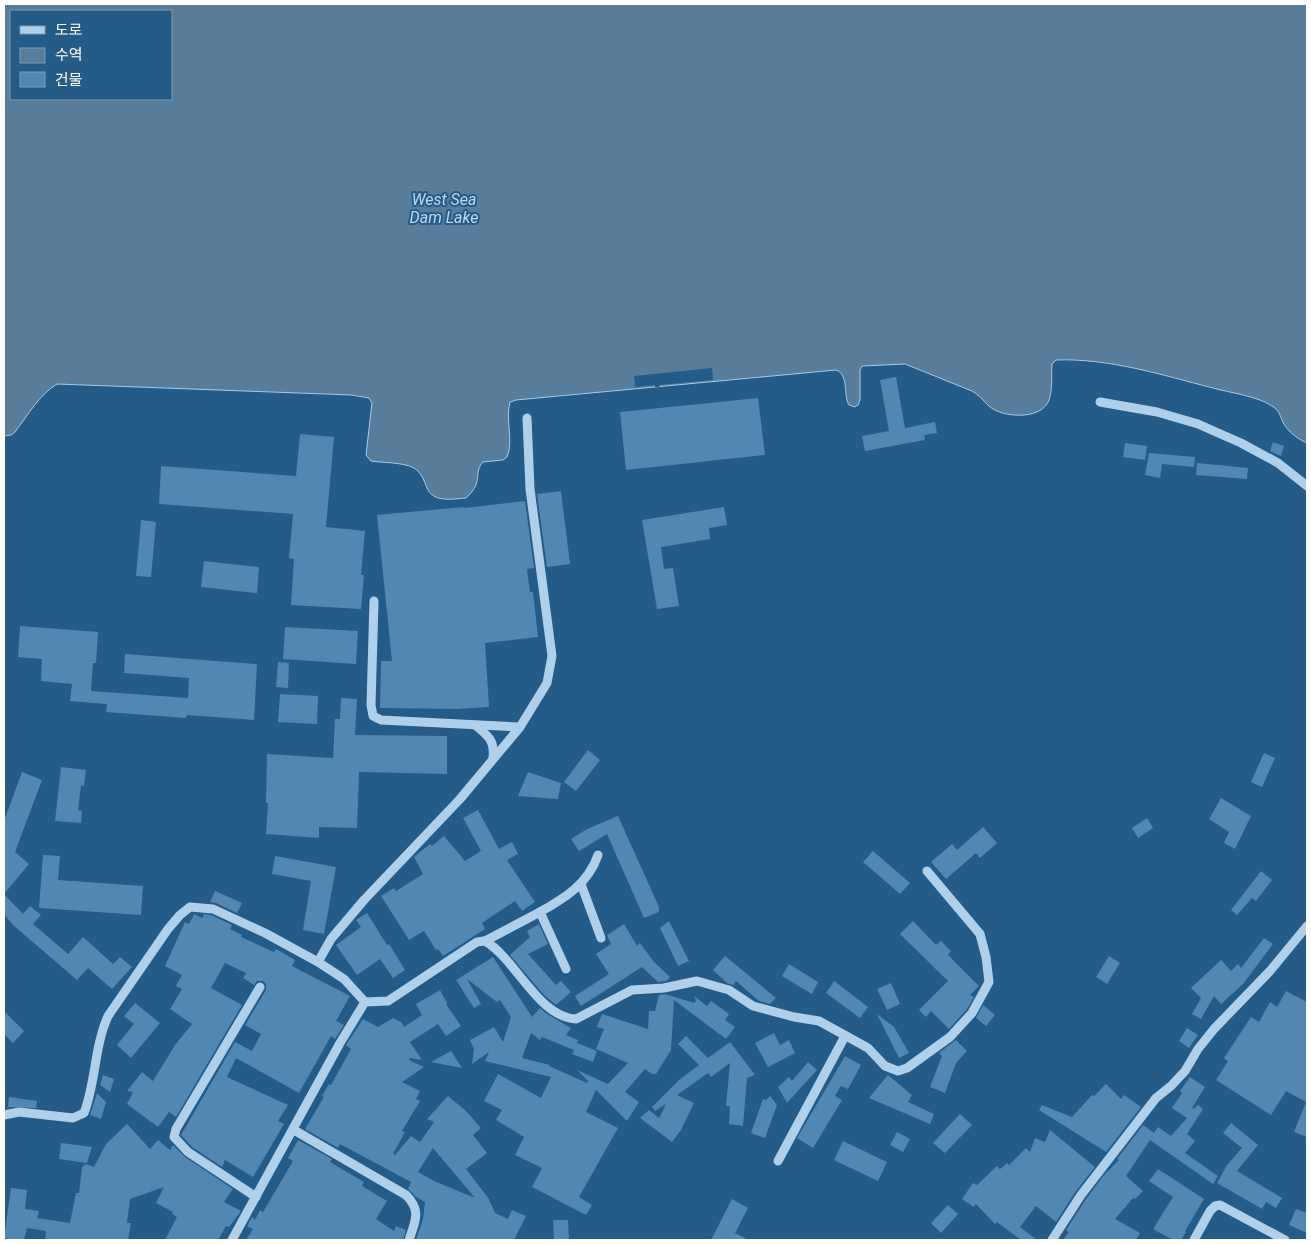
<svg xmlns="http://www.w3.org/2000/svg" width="1311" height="1244" font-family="Roboto,'Noto Sans KR',sans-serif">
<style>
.water{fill:#577d9b;stroke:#a4ccea;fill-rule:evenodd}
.pier{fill:#255b87}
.building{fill:#5187b1;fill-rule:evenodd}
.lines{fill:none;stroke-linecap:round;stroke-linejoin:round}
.minor{stroke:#b0d0e9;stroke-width:9}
.labels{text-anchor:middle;stroke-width:4;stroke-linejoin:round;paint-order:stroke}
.water-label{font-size:16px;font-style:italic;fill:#bcdaf0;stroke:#255b87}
</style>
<rect width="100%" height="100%" fill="#255b87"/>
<!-- water -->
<path class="water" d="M4,4H1307V443C1300,440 1291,434 1286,427C1280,419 1281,411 1272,406C1257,396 1231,393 1213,388C1162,375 1109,358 1056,360L1052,364C1051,375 1053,389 1049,400C1042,419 1008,418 993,409C985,404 981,396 972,391L905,364L862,366L860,370V400L858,405L855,407L849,405C843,395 849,374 836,370L516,400L510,402C505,420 514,440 507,457L503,460L483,462C476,469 479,476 476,485C474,490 470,494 466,498C453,499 433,503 427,488C424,481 422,473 414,468C402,462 385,463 371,461L366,455L372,403L369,398L352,395L57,384C39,395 28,415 15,432L11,435L4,436ZM11,11H171V99H11Z"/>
<!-- pier -->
<path class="pier" d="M712,368L713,380L660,385L659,387H655V385L635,387L634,376Z"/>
<!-- building -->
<g class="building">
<path d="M896,377L905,428L935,422L937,433L924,435L925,440L865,451L862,436L889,431L880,380Z"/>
<path d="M758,398L765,455L626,470L620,412Z"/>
<path d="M300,434L334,437L326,527L365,531L361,575H364L361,609L291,605L294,559L289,558L293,514L159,504L161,466L296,476Z"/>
<path d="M1273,442L1284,446L1281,456L1270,451Z"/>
<path d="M1125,443L1147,446L1145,460L1123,457Z"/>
<path d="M1149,453L1195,457L1194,467L1162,464L1160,478L1145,475Z"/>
<path d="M1197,463L1248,468L1247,479L1196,475Z"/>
<path d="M561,491L570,564L547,567L537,494Z"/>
<path d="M525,501L534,568L527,569L530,592H533L538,637L485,643L489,707L457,709L380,708L381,661H392L377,515L464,507L465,508Z"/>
<path d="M724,507L727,525L709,528L710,539L661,547L664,569L673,568L679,606L657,609L642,520Z"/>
<path d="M141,520L156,522L151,577L136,576Z"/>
<path d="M204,561L259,567L257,593L201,587Z"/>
<path d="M20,626L98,632L96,663H93L91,691L188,698L189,678L124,673L125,654L257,664L254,720L187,715L186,718L106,712L107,704L70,701L72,684L41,681L42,659L18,657Z"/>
<path d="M285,627L358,631L356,664L283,659Z"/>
<path d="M278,662L289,663L288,688L276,687Z"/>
<path d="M280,694L318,696L317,724L278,722Z"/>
<path d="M341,698L357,699L355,735L447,736V774L359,772L357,828L319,827V838L266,834L268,803H266L267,754L333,758L335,719H340Z"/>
<path d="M588,750L600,760L576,791L564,782Z"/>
<path d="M1264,753L1275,758L1262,787L1251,782Z"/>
<path d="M61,767L86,770L84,786L81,785L78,810L82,811L81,823L55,821Z"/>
<path d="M22,772L42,780L15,852L29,864L4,894L23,914L30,906L41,915L33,924L68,954L83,937L113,964L120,957L132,967L112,989L88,968L77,980L13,925L4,914V821Z"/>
<path d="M528,772L561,783L558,799L518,796Z"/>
<path d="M1221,798L1251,816L1235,849L1224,843L1229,832L1209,819Z"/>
<path d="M478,810L499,849L512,842L518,854L507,860L535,902L522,911L515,901L482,923L485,929L443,956L438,949L436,950L424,931L409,940L381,896L394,888L396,891L423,874L414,857L430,844L432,846L444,836L465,861L481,851L463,818Z"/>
<path d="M618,816L659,907V912L644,918L607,834L579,851L571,839L587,829Z"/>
<path d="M1147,818L1153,828L1138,838L1132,828Z"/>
<path d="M983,827L997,843L980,858L976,853L946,879L931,862L952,844L957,850Z"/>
<path d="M873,851L910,883L900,894L863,862Z"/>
<path d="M43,855L60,856L58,880L143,886L141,915L39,908Z"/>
<path d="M275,856L336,867L324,934L303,930L311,881L272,874Z"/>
<path d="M1261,871L1272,880L1256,901L1252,898L1237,915L1231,910Z"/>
<path d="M215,891L242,903L237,913L216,903L210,902Z"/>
<path d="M367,913L387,945L389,944L405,970L393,978L380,959L357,975L336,945L361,927L356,920Z"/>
<path d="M194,914L202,918L204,914L211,915L232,925L230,929L242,935L241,937L274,952L276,949L295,960L292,966L350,996L336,1021L344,1025L335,1039L331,1036L299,1093L236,1058L227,1077L288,1105L278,1121L284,1124L253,1177L225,1160L222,1167L192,1147L181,1135L235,1042L252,1051L261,1034L245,1025L266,990V984L263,981H257L254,985L243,978L246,973L225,963L211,988L242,1005L176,1117L169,1112L158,1127L127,1104L133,1092L127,1091L142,1072L153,1081L175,1045L192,1024L170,1009L182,989L176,986L182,975L165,966L185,922L189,924Z"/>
<path d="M669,921L689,961L678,966L660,928Z"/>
<path d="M913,921L936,945L941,941L951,951L948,955L979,986L970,995L974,997L967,1009L949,1029L931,1011L926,1017L919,1010L948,981L900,934Z"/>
<path d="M539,924L548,944L528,954L556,985L561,981L571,992L556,1005L543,994L510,955L530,937L527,931Z"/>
<path d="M624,924L637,946L640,943L654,962L670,977L666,981L658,982L642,967L581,1006L575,996L609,974L596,954L611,944L607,935Z"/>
<path d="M1264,938L1273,944L1243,984L1221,1004L1214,996L1201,1019L1192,1014L1201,998L1191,988L1221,960L1231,971L1238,964L1241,968Z"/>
<path d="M725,956L776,998L770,1004L759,1001L736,981L733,985L727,983L713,970Z"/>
<path d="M1109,956L1120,963L1107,984L1096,977Z"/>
<path d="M493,957L532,1017L540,1008L547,1014L571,1028L566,1035L578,1040L577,1043L597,1051L593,1062L572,1054L574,1050L542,1037L540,1040L531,1033L522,1058L550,1065L549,1066L587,1083L588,1081L577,1070L608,1084L628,1063L596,1049L604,1029L597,1027L602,1014L648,1029L649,1011H655L659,995L665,994L694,1003L696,1001L694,996L707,1006L711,1001L729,1014L725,1020L735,1027L726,1039L674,1000L671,1050L656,1074H652L645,1069L625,1092L639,1102L627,1121L596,1090L586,1112L618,1128L579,1197L592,1205L586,1215L532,1187L542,1168L515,1155L524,1137L496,1120L502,1110L484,1101L498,1074L541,1098L551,1077L485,1061L489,1052L472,1064L474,1049L470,1040L494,1027L503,1042L511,1017L500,1000L497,1002L467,979L481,1004L474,1008L456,980Z"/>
<path d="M789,964L818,982L812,994L782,976Z"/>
<path d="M834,981L868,1007L860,1018L826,993Z"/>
<path d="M891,983L900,1004L887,1010L877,989Z"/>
<path d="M440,990L447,1003L446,1004L461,1026L446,1036L438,1024L410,1042L422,1060L410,1058L409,1060L424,1067L402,1082L420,1091L416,1099L420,1101L402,1131L405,1132L393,1154L395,1155L411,1136L420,1142L434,1122L427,1119L448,1096L466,1111L481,1128L473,1135L487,1153L466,1169L489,1199L495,1213L508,1219L512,1210L526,1216L514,1240H416L423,1219L425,1202L416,1197L408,1189L411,1182L340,1144L338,1148L305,1129L324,1097L322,1096L329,1084L331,1085L351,1049L346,1045L363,1019L378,1027L393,1018L401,1022L404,1027L422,1015L416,1004ZM433,1148L475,1198L434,1181L418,1172Z"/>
<path d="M1286,991L1307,1002V1137L1294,1132L1306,1102L1286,1091L1271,1115L1216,1080L1228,1061L1224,1058L1251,1017L1259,1022L1270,1002L1277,1007Z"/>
<path d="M135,1003L160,1023L131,1058L117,1045L134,1024L124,1016Z"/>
<path d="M983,1005L995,1015L986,1026L976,1018Z"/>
<path d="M4,1011L24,1031L13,1043L4,1034Z"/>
<path d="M877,1014L894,1027L909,1053L899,1058Z"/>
<path d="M1187,1028L1198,1035L1189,1048L1179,1041Z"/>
<path d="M774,1033L780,1045L789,1040L795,1053L768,1067L755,1043Z"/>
<path d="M686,1036L708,1058L730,1042L755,1075L747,1078L743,1126L729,1124L730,1106H726L730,1063L711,1077L708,1073L677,1095L694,1103L681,1130L672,1142L640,1118L649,1110L659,1118L666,1104L655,1111L652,1107L679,1080L699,1065L678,1044Z"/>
<path d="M956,1040L967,1051L956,1063L945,1093L930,1087L942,1056L939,1053Z"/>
<path d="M451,1051L462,1068L431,1062Z"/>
<path d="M845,1056L861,1065L848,1089L841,1086L835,1096L842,1100L813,1148L797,1138Z"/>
<path d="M808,1062L817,1070L787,1103L778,1087L789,1077L792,1081Z"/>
<path d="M103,1075L114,1079L110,1092L100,1085Z"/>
<path d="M888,1075L912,1095L908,1102L934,1114L930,1124L869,1098Z"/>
<path d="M1190,1077L1205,1087L1192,1108L1194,1109L1198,1105L1203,1109L1187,1134L1195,1141L1185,1153L1218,1176L1213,1184L1150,1140L1126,1176L1143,1191L1135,1199L1133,1198L1115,1219L1140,1233L1136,1240H1063L1069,1232L1066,1230L1086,1199L1104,1175L1119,1160L1117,1159L1143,1125L1154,1133L1158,1127L1171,1136L1187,1118L1172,1108L1182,1093L1180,1091Z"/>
<path d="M1106,1084L1121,1099L1124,1095L1141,1107L1106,1152L1039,1110L1042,1105L1072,1117L1092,1095L1094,1096Z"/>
<path d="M97,1093L106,1102L101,1119L90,1115Z"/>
<path d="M770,1096L777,1105L765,1138L751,1133L763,1099L766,1100Z"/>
<path d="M9,1097L37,1101L36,1108L8,1107Z"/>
<path d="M960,1114L972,1125L945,1153L933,1143Z"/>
<path d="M1231,1123L1258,1145L1237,1171L1282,1198L1276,1208L1266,1202L1262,1209L1217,1183L1227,1165L1242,1148L1223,1133Z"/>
<path d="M127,1124L150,1149L158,1140L170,1150L173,1145L185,1157L233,1189L224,1202L241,1211L229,1227L226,1226L218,1240H165L177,1217L172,1214L173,1212L156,1203L164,1187L130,1199L127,1223H131L128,1240H45L46,1231L27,1228L24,1240H13L4,1238L11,1188L27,1190L25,1209L39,1211L37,1218L70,1223L76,1193H79L82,1167L86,1164L94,1167L106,1144Z"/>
<path d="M1050,1130L1095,1167L1076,1191L1056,1222L1036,1206L1020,1227L1037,1240H1021L997,1222L995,1224L976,1204L974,1207L962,1199L973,1183L977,1185L997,1166L1000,1169L1007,1163L1009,1165L1026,1148L1030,1152L1035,1138L1045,1142Z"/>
<path d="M897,1132L910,1139L903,1152L890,1145Z"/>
<path d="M298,1140L332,1159L330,1162L364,1182L362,1186L387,1201L376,1219L394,1231L396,1226L406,1230L403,1240H246L253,1229L247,1226L252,1217L255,1220L260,1210L263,1212L293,1161L288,1158Z"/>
<path d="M843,1141L887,1162L878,1181L834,1160Z"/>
<path d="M61,1143L92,1147L87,1163L59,1159Z"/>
<path d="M1158,1169L1204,1199L1185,1231L1186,1232L1181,1240H1173L1153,1229L1173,1197L1149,1181Z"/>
<path d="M732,1199L748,1208L735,1233L749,1240H711Z"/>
<path d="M948,1205L958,1214L941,1233L931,1223Z"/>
<path d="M1296,1209L1307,1213V1233L1289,1225Z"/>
<path d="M553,1220H568L569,1240H554Z"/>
</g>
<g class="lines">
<!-- minor -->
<g class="minor">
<path d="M1100,402L1157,412L1198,424L1241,443L1278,463L1307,486"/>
<path d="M374,601L371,705L373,716L381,720L520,727"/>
<path d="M475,725C489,736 495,741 493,759"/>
<path d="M581,884L601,938"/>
<path d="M540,912C565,898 588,884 598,855"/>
<path d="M485,941L540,912L566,969"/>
<path d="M318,962L331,939L364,900L460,799L520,727L547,683L552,656L530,489L527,418"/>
<path d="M4,1115L19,1112L73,1118L84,1113C96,1082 94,1047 108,1016L168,929L180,915L190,907L213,909L265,933L318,962L344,979L365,1002"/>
<path d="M294,1130L406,1195C422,1211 415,1221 409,1240"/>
<path d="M778,1161L845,1036"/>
<path d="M256,1197L188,1152L174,1137L176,1129L260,987"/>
<path d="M232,1240L340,1043L365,1002L388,1001L477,942L485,941C516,959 538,1017 576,1019L632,990L664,988L697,981L729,990L753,1006L794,1017L819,1021L868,1048L885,1066L898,1071L907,1068L950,1037L972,1013L989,982L986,957L980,934L927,871"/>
<path d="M1052,1240L1081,1195L1156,1098L1171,1086L1185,1071L1198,1049L1214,1029L1270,971L1307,926"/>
<path d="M1194,1240L1210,1211L1215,1206L1220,1205L1285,1240"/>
</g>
</g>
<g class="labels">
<!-- water labels -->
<g class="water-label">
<text x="444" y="205">West Sea<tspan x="444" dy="18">Dam Lake</tspan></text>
</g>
</g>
<!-- border -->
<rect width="1311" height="1244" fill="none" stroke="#ffffff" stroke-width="10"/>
<!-- legend -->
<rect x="10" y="10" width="162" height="90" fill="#255b87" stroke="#7c9db7"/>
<rect x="20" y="26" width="25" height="8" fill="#b0d0e9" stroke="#7c9db7"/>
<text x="55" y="35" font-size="15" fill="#ffffff">도로</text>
<rect x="20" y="48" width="25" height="15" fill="#577d9b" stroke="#7c9db7"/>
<text x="55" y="60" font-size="15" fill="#ffffff">수역</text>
<rect x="20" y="72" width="25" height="15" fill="#5187b1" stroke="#7c9db7"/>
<text x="55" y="85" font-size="15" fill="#ffffff">건물</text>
</svg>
